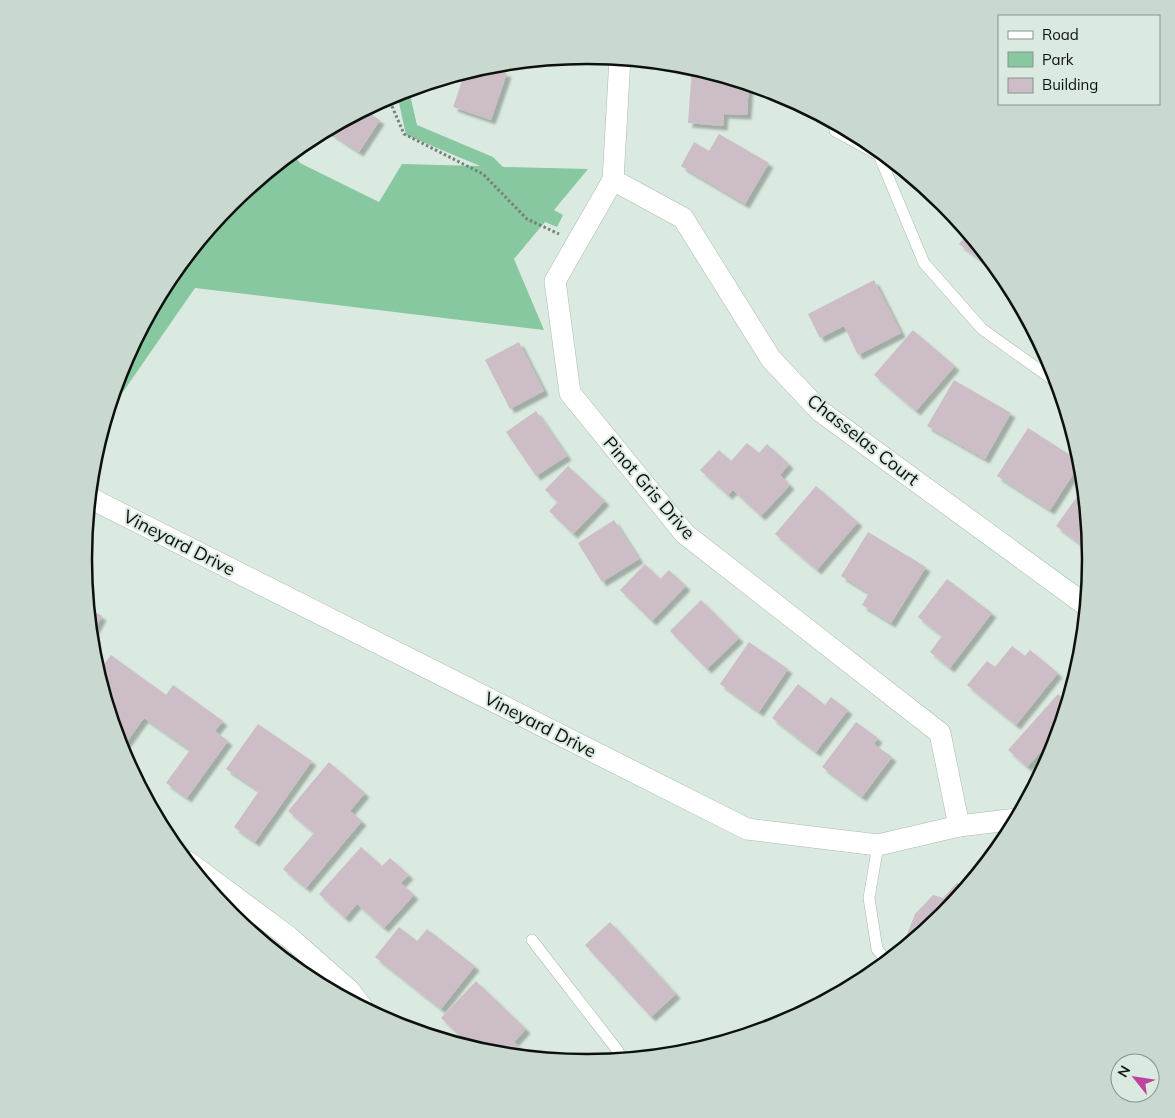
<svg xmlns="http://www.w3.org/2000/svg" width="1175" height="1118" font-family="Mulish,sans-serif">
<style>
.green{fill:#87c8a1}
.building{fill:#ccbdc7;filter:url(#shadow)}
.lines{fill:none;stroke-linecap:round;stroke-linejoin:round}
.service-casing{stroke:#abb9b0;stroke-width:12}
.minor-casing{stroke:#abb9b0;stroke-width:22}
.path{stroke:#768079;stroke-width:3;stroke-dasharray:2.5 2.5;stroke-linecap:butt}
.service{stroke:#fff;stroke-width:11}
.minor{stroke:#fff;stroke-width:21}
.labels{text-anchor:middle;stroke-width:4;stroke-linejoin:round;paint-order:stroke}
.street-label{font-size:18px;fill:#0c110e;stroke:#dbeae0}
.rim{fill:none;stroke:#0c110e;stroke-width:2.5}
</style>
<defs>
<filter id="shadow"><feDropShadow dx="4.5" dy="4.5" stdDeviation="1" flood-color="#0004"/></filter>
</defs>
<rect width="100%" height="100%" fill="#dbeae0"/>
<!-- green -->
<path class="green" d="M410,95L417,125L493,157L503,167L588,169L554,210L563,215L557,227L545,222L514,259L544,330L195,288L107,415L122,366L169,279L231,202L292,153L300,163L379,202L402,164L480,166L406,135L398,98Z"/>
<!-- building -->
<g class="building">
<path d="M488,65L487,66L507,73L491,120L453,107L465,72Z"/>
<path d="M692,67L749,84L747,115L724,114L723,126L688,123Z"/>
<path d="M364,110L380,120L359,152L326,130Z"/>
<path d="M719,134L769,163L745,204L681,166L694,142L709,151Z"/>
<path d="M968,232L987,255L982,261L959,244Z"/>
<path d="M874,280L901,333L858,355L844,326L820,338L808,314Z"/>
<path d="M1011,287L1022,309L1004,295Z"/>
<path d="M913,330L955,366L916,411L874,375Z"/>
<path d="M519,342L544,391L510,409L485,360Z"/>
<path d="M954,380L1011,413L985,459L927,426Z"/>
<path d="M536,411L567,456L536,476L506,432Z"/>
<path d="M1028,428L1081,462L1050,510L997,476Z"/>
<path d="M747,443L759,453L767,444L789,464L780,475L790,485L761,516L733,490L728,495L700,470L719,450L731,461Z"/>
<path d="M568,466L605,501L573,534L549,511L558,502L545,490Z"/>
<path d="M816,486L858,522L817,570L775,534Z"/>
<path d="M1084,487L1089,537L1083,546L1056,526Z"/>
<path d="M614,520L639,559L602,582L578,543Z"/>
<path d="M868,532L926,567L891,623L862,605L869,593L841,576Z"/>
<path d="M645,564L660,579L669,570L686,586L652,621L620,590Z"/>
<path d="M947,579L992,613L950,668L930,652L942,636L918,617Z"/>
<path d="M701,600L739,638L707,669L670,631Z"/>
<path d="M88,608L102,616L91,636Z"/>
<path d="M749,642L788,669L759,712L720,684Z"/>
<path d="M1012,646L1025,656L1030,650L1058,673L1016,725L967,685L987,661L995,667Z"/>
<path d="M111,655L166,695L173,685L223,721L215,731L228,741L187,798L166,783L190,750L144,718L126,743L117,736L98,673Z"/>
<path d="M798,684L825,705L831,697L848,710L816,752L772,718Z"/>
<path d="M1058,694L1068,702L1054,747L1049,743L1027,767L1008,750Z"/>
<path d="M856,722L878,738L874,744L892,757L862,797L822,767Z"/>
<path d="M258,724L312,761L255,842L234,827L259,791L226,769Z"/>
<path d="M329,762L365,793L350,811L362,821L306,888L283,869L314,833L288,811Z"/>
<path d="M361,847L382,866L390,858L409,875L401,883L414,895L384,928L357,904L345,918L319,894Z"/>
<path d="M957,883L967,887L944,916L911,942L906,937L915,914L933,895L943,898Z"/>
<path d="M610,922L676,994L651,1017L585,945Z"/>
<path d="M399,927L417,941L427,929L475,966L441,1009L375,957Z"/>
<path d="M476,981L526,1029L514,1042L526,1053L523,1057L489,1053L474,1049L441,1018Z"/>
</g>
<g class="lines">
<defs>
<g id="service">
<path d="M834,122L835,131L879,155L924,263L982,329L1059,384"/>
<path d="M878,845L869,898L877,949L887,962"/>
<path d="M532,940L618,1051L621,1060"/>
</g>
<g id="minor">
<path d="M620,58L613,180L555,281L570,393L685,534L940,733L959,826"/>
<path d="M613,180L683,218L771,359L820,411L1087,606"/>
<path d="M90,498L747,829L878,845L959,826L1017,819"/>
<path d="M188,862L289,937L349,990L362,1007"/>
</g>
</defs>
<!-- service casing -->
<use href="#service" class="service-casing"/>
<!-- minor casing -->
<use href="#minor" class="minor-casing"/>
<!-- path -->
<path class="path" d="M388,97L404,134L483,174L527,219L559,234"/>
<!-- service -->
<use href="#service" class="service"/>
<!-- minor -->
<use href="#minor" class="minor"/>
</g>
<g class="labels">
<!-- street labels -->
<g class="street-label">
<text transform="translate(863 440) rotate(38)" y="6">Chasselas Court</text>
<text transform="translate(649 488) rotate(49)" y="6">Pinot Gris Drive</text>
<text transform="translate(179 543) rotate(27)" y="6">Vineyard Drive</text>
<text transform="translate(540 725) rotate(27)" y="6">Vineyard Drive</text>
</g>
</g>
<!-- crop -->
<path d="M0 0H1175V1118H0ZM92 559a495 495 0 1 1 990 0a495 495 0 1 1-990 0Z" fill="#cad9cf" fill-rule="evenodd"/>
<path class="rim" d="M92 559a495 495 0 1 1 990 0a495 495 0 1 1-990 0Z"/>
<!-- legend -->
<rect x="998" y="15" width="162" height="90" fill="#dbeae0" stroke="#88938c"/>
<rect x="1008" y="31" width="25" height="8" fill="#ffffff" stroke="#88938c"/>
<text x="1042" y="40" font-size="15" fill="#0c110e">Road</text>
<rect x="1008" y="52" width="25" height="15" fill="#87c8a1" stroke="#88938c"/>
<text x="1042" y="65" font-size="15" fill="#0c110e">Park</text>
<rect x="1008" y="78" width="25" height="15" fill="#ccbdc7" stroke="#88938c"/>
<text x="1042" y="90" font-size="15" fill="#0c110e">Building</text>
<!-- north arrow -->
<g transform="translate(1135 1078) rotate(300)"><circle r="24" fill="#dbeae0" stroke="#88938c"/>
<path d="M0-4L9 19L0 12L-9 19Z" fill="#bb459b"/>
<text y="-8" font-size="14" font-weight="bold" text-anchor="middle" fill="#0c110e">N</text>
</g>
</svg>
